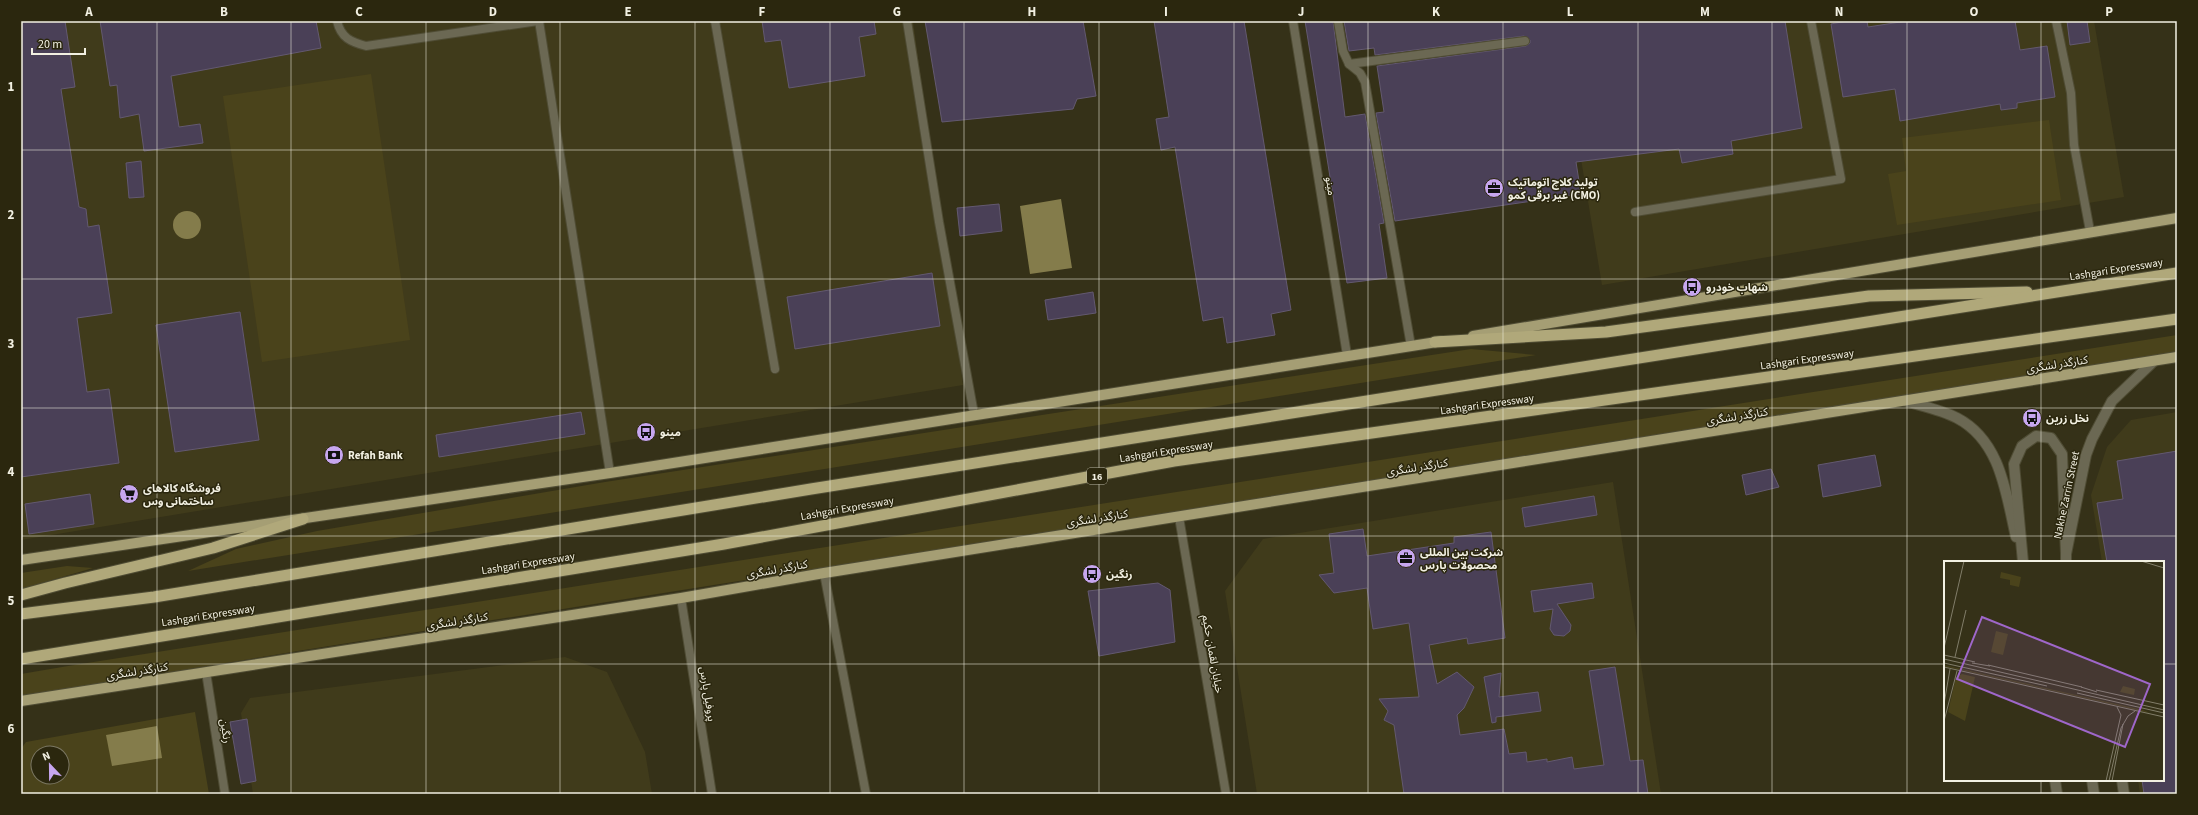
<svg xmlns="http://www.w3.org/2000/svg" width="2198" height="815" font-family="'Source Sans 3','Noto Sans Arabic',sans-serif">
<style>
.built{fill:#403b1b}
.green{fill:#4a431b;fill-rule:evenodd}
.water{fill:#847c4b}
.building{fill:#4a4057;stroke:#635970}
.lines{fill:none;stroke-linecap:round;stroke-linejoin:round}
.service-casing{stroke:#4f4c34;stroke-width:10}
.minor-casing{stroke:#4f4c34;stroke-width:12}
.tertiary-casing{stroke:#4f4c34;stroke-width:12}
.primary-casing{stroke:#4f4c34;stroke-width:12}
.trunk-casing{stroke:#4f4c34;stroke-width:13}
.service{stroke:#6b6853;stroke-width:8}
.minor{stroke:#6b6853;stroke-width:10}
.tertiary{stroke:#6b6853;stroke-width:10}
.primary{stroke:#a59e74;stroke-width:10}
.trunk{stroke:#b0a87a;stroke-width:11}
.grid{fill:none;stroke:#f2f0e2;stroke-width:1;stroke-opacity:0.55}
.labels{text-anchor:middle;stroke-width:3;stroke-linejoin:round;paint-order:stroke}
.shield{fill:#2b270e;stroke:#b6b4a2;stroke-width:1}
.shield-label{font-size:10px;font-weight:bold;fill:#f2f0e2}
.poi-label{font-size:11px;font-weight:bold;fill:#f2f0e2;stroke:#2b270e;text-anchor:start}
.street-label{font-size:11px;fill:#f2f0e2;stroke:#2b270e}
.inset-road{fill:none;stroke:#817d69;stroke-width:1}
.view{fill:#9f67ca;fill-opacity:0.15;stroke:#9f67ca;stroke-width:2}
.inset-edge{fill:none;stroke:#f2f0e2;stroke-width:2}
.neatline{fill:none;stroke:#f2f0e2;stroke-width:1.5}
.grid-label{font-size:13px;text-anchor:middle;font-weight:bold;fill:#f2f0e2}
</style>
<rect width="100%" height="100%" fill="#353118"/>
<!-- built -->
<g class="built">
<path d="M21,21H913L963,385L21,540Z"/>
<path d="M1558,21H2094L2124,197L1602,285Z"/>
<path d="M2177,412V794H2140L2138,780H2163V562H2102L2091,495L2107,447L2131,420Z"/>
<path d="M1613,482L1661,794H1257L1225,591L1263,539Z"/>
<path d="M565,657L607,672L645,752L652,794H253L241,713L250,698Z"/>
</g>
<!-- green -->
<g class="green">
<path d="M371,74L410,340L262,362L223,96Z"/>
<path d="M2049,120L2061,200L1897,225L1888,174L1906,171L1902,138Z"/>
<path d="M2177,335V353L304,650L21,697V674L68,666Z"/>
<path d="M1471,349L1536,355L188,571L236,549L317,531L605,482Z"/>
<path d="M67,566L93,568L21,589V573Z"/>
<path d="M195,712L209,794H21V749L26,742ZM38,753H62V777H38Z"/>
</g>
<!-- water -->
<g class="water">
<path d="M1061,199L1072,268L1030,274L1020,206Z"/>
<circle cx="187" cy="225" r="14"/>
<path d="M157,726L162,758L112,766L106,735Z"/>
</g>
<!-- building -->
<g class="building">
<path d="M21,21H65L75,87L61,89L79,207L86,209L88,227L99,225L112,313L77,318L87,392L109,389L119,463L21,477Z"/>
<path d="M100,21H316L321,48L171,76L179,127L200,124L203,143L144,151L139,114L120,118L117,85L110,86Z"/>
<path d="M762,21H874L876,34L859,37L865,76L789,88L781,40L765,42Z"/>
<path d="M925,21H1083L1096,96L1077,99L1073,109L942,122Z"/>
<path d="M1154,21H1244L1291,310L1271,314L1275,335L1227,343L1223,317L1203,321L1175,147L1161,150L1156,119L1169,117Z"/>
<path d="M1305,21H1333L1345,117L1365,114L1384,223L1379,224L1387,278L1347,283Z"/>
<path d="M1344,21H1785L1802,128L1731,141L1733,154L1682,163L1679,149L1576,162L1581,194L1395,221L1376,113L1384,112L1377,66L1526,46L1530,43V40L1524,36L1375,55L1374,48L1349,51Z"/>
<path d="M1847,21H1867L1868,27L1907,21H2015L2020,50L2047,46L2055,97L2017,103V108L2001,110L2000,104L1900,121L1895,89L1843,97L1831,24Z"/>
<path d="M2067,21H2087L2090,42L2070,45Z"/>
<path d="M141,161L144,197L129,198L126,163Z"/>
<path d="M999,204L1002,231L960,236L957,208Z"/>
<path d="M932,273L940,326L795,349L787,297Z"/>
<path d="M1093,292L1096,313L1048,320L1045,300Z"/>
<path d="M240,312L259,440L175,452L156,325Z"/>
<path d="M581,412L585,434L439,457L436,435Z"/>
<path d="M2177,451V794H2144L2142,780H2163V562H2107L2097,503L2123,499L2117,461Z"/>
<path d="M1875,455L1881,486L1823,497L1818,465Z"/>
<path d="M1771,469L1779,487L1746,495L1742,475Z"/>
<path d="M90,494L94,524L29,534L25,504Z"/>
<path d="M1594,496L1597,515L1525,527L1522,508Z"/>
<path d="M1363,529L1367,556L1454,543V537L1491,532L1505,638L1468,644L1467,638L1429,645L1437,684L1457,672L1474,687L1464,708L1457,715L1460,735L1504,729L1509,754L1526,752L1527,762L1547,759V762L1572,757L1574,769L1604,765L1589,671L1615,667L1630,761L1643,760L1648,794H1404L1394,725L1384,720L1388,711L1379,699L1419,697L1409,623L1373,629L1367,588L1334,593L1319,575L1334,573L1329,534Z"/>
<path d="M1158,583L1170,590L1175,642L1099,656L1088,591Z"/>
<path d="M1592,583L1594,598L1557,604L1571,625L1570,631L1564,636L1554,635L1550,629L1553,609L1534,612L1531,591Z"/>
<path d="M1501,673L1499,697L1538,692L1541,711L1496,717V722L1492,723L1484,677Z"/>
<path d="M247,719L256,781L241,784L230,722Z"/>
</g>
<g class="lines">
<defs>
<g id="service">
<path d="M337,21C341,38 351,42 366,46L538,21"/>
<path d="M539,21L610,473"/>
<path d="M715,21L775,369"/>
<path d="M907,21L939,222L974,414"/>
<path d="M1293,21L1347,355"/>
<path d="M1338,21L1343,51L1349,64"/>
<path d="M2056,21L2071,93L2074,145L2090,231"/>
<path d="M1635,212L1841,179L1811,21"/>
<path d="M1411,346L1365,82L1360,73L1349,64L1525,41"/>
<path d="M1179,517L1226,794"/>
<path d="M824,573L866,794"/>
<path d="M681,598L712,794"/>
<path d="M206,672L225,794"/>
</g>
<path id="minor" d="M2122,780L2124,794"/>
<g id="tertiary">
<path d="M1905,401C1922,406 1942,410 1957,418C2001,441 2006,494 2016,537"/>
<path d="M2023,562L2014,464L2022,446L2036,436L2051,438L2062,454L2066,554"/>
<path d="M2066,562V554L2086,455L2092,439L2112,401L2154,361"/>
<path d="M2055,780L2057,794"/>
<path d="M2092,780L2094,794"/>
</g>
<g id="primary">
<path d="M1473,336L2177,218"/>
<path d="M21,560L610,473L1443,341"/>
<path d="M21,701L681,598L824,573L2177,357"/>
</g>
<g id="trunk">
<path d="M1435,342L1606,332L1869,296L2027,292"/>
<path d="M21,595L65,583L213,548L303,519"/>
<path d="M21,614L154,597L811,489L2177,273"/>
<path d="M21,659L724,544L1174,461L2177,319"/>
</g>
</defs>
<!-- service casing -->
<use href="#service" class="service-casing"/>
<!-- minor casing -->
<use href="#minor" class="minor-casing"/>
<!-- tertiary casing -->
<use href="#tertiary" class="tertiary-casing"/>
<!-- primary casing -->
<use href="#primary" class="primary-casing"/>
<!-- trunk casing -->
<use href="#trunk" class="trunk-casing"/>
<!-- service -->
<use href="#service" class="service"/>
<!-- minor -->
<use href="#minor" class="minor"/>
<!-- tertiary -->
<use href="#tertiary" class="tertiary"/>
<!-- primary -->
<use href="#primary" class="primary"/>
<!-- trunk -->
<use href="#trunk" class="trunk"/>
</g>
<!-- grid -->
<path class="grid" d="M157,21V794M291,21V794M426,21V794M560,21V794M695,21V794M830,21V794M964,21V794M1099,21V794M1234,21V794M1368,21V794M1503,21V794M1638,21V794M1772,21V794M1907,21V794M2041,21V562M21,150H2177M21,279H2177M21,408H2177M21,536H2177M21,664H1945M2163,664H2177M2041,780V794"/>
<!-- icons -->
<defs>
<symbol id="office-disc" viewBox="-11 -11 22 22"><circle r="9.5" fill="#c7a6ef" stroke="#2b270e"/><path d="M-6-3h4V-5.5h4V-3h4V5H-6ZM-1-4.5V-3h2v-1.5ZM-6 0V1H6V0Z" fill="#111"/></symbol>
<symbol id="bus-disc" viewBox="-11 -11 22 22"><circle r="9.5" fill="#c7a6ef" stroke="#2b270e"/><path d="M-5-6H5V4H4V6H2V4H-2V6H-4V4H-5ZM-3.5-4V0h7V-4ZM-3.5 1.2v1.5H-2V1.2ZM2 1.2v1.5H3.5V1.2Z" fill="#111"/></symbol>
<symbol id="bank-disc" viewBox="-11 -11 22 22"><circle r="9.5" fill="#c7a6ef" stroke="#2b270e"/><path d="M-6-4H6V4H-6ZM0-2.3a2.3 2.3 0 1 0 0 4.6a2.3 2.3 0 1 0 0-4.6Z" fill="#111"/></symbol>
<symbol id="supermarket-disc" viewBox="-11 -11 22 22"><circle r="9.5" fill="#c7a6ef" stroke="#2b270e"/><path d="M-6-5.5h2.5l.6 2H6L4.5 2H-2.5L-4.4-4H-6ZM-1.5 3.2a1.3 1.3 0 1 0 .1 0ZM3 3.2a1.3 1.3 0 1 0 .1 0Z" fill="#111"/></symbol>
</defs>
<g fill-rule="evenodd">
<use href="#office-disc" x="1483" y="177" width="22" height="22"/>
<use href="#bus-disc" x="1681" y="276" width="22" height="22"/>
<use href="#bus-disc" x="2021" y="407" width="22" height="22"/>
<use href="#bus-disc" x="635" y="421" width="22" height="22"/>
<use href="#bank-disc" x="323" y="444" width="22" height="22"/>
<use href="#supermarket-disc" x="118" y="483" width="22" height="22"/>
<use href="#office-disc" x="1395" y="547" width="22" height="22"/>
<use href="#bus-disc" x="1081" y="563" width="22" height="22"/>
</g>
<g class="labels">
<!-- shield labels -->
<rect class="shield" x="1087" y="468" width="20" height="16" rx="3"/>
<g class="shield-label">
<text x="1097" y="480">16</text>
</g>
<!-- poi labels -->
<g class="poi-label">
<text x="1508" y="186">تولید کلاچ اتوماتیک<tspan x="1508" dy="13">غیر برقی کمو (CMO)</tspan></text>
<text x="1706" y="291">شهاب خودرو</text>
<text x="2046" y="422">نخل زرین</text>
<text x="660" y="436">مینو</text>
<text x="348" y="459">Refah Bank</text>
<text x="143" y="492">فروشگاه کالاهای<tspan x="143" dy="13">ساختمانی وس</tspan></text>
<text x="1420" y="556">شرکت بین المللی<tspan x="1420" dy="13">محصولات پارس</tspan></text>
<text x="1106" y="578">رنگین</text>
</g>
<!-- street labels -->
<g class="street-label">
<text transform="translate(1331 186) rotate(81)" y="4">مینو</text>
<text transform="translate(2116 269) rotate(-9)" y="4">Lashgari Expressway</text>
<text transform="translate(1807 359) rotate(-8)" y="4">Lashgari Expressway</text>
<text transform="translate(2057 364) rotate(-9)" y="4">کنارگذر لشگری</text>
<text transform="translate(1487 404) rotate(-8)" y="4">Lashgari Expressway</text>
<text transform="translate(1737 416) rotate(-9)" y="4">کنارگذر لشگری</text>
<text transform="translate(1166 451) rotate(-9)" y="4">Lashgari Expressway</text>
<text transform="translate(1417 467) rotate(-9)" y="4">کنارگذر لشگری</text>
<text transform="translate(2066 495) rotate(-78)" y="4">Nakhe Zarrin Street</text>
<text transform="translate(847 508) rotate(-10)" y="4">Lashgari Expressway</text>
<text transform="translate(1097 518) rotate(-9)" y="4">کنارگذر لشگری</text>
<text transform="translate(528 563) rotate(-9)" y="4">Lashgari Expressway</text>
<text transform="translate(777 569) rotate(-10)" y="4">کنارگذر لشگری</text>
<text transform="translate(208 615) rotate(-9)" y="4">Lashgari Expressway</text>
<text transform="translate(457 621) rotate(-9)" y="4">کنارگذر لشگری</text>
<text transform="translate(1213 654) rotate(80)" y="4">خیابان لقمان حکیم</text>
<text transform="translate(137 671) rotate(-9)" y="4">کنارگذر لشگری</text>
<text transform="translate(708 694) rotate(81)" y="4">پروفیل پارس</text>
<text transform="translate(226 731) rotate(81)" y="4">رنگین</text>
</g>
</g>
<!-- overview -->
<g transform="translate(1944 561)">
<rect width="220" height="220" fill="#353118"/>
<path d="M57,11L77,16L75,26L66,24V19L56,17ZM52,70L64,73L59,94L47,91ZM0,104L199,149L206,152L0,105ZM18,113L31,116L21,160L4,151L12,116ZM179,125L191,128L190,134L176,131Z" fill="#4a431b"/>
<path class="inset-road" d="M197,0L220,7M0,87L20,0M0,94L31,101M11,96L22,49M0,98L220,149M0,102L103,125M28,102L46,105M44,104L138,126M0,106L220,156M137,126L153,131M152,129L220,144M133,132L220,152M0,143L6,108M0,160L13,110M162,220L177,154L173,146M165,220L177,167L184,155L191,150M168,220L179,163"/>
<path class="view" d="M38,56L206,123L181,186L13,118Z"/>
<rect width="220" height="220" class="inset-edge"/>
</g>
<!-- border -->
<rect width="2198" height="815" fill="none" stroke="#2b270e" stroke-width="44"/>
<!-- north arrow -->
<g transform="translate(50 765) rotate(338)"><circle r="19" fill="#2b270e" stroke="#7b7763"/>
<path d="M0-3L7 15L0 10L-7 15Z" fill="#c7a6ef"/>
<text y="-6" font-size="11" font-weight="bold" text-anchor="middle" fill="#f2f0e2">N</text>
</g>
<!-- scale -->
<path d="M32 48v6h53v-6" fill="none" stroke="#f2f0e2" stroke-width="2"/>
<text x="38" y="48" font-size="12" fill="#f2f0e2" stroke="#2b270e" stroke-width="3" paint-order="stroke">20 m</text>
<rect x="22" y="22" width="2154" height="771" class="neatline"/>
<g class="grid-label">
<text x="89" y="16">A</text>
<text x="224" y="16">B</text>
<text x="359" y="16">C</text>
<text x="493" y="16">D</text>
<text x="628" y="16">E</text>
<text x="762" y="16">F</text>
<text x="897" y="16">G</text>
<text x="1032" y="16">H</text>
<text x="1166" y="16">I</text>
<text x="1301" y="16">J</text>
<text x="1436" y="16">K</text>
<text x="1570" y="16">L</text>
<text x="1705" y="16">M</text>
<text x="1839" y="16">N</text>
<text x="1974" y="16">O</text>
<text x="2109" y="16">P</text>
<text x="11" y="91">1</text>
<text x="11" y="219">2</text>
<text x="11" y="348">3</text>
<text x="11" y="476">4</text>
<text x="11" y="605">5</text>
<text x="11" y="733">6</text>
</g>
</svg>
